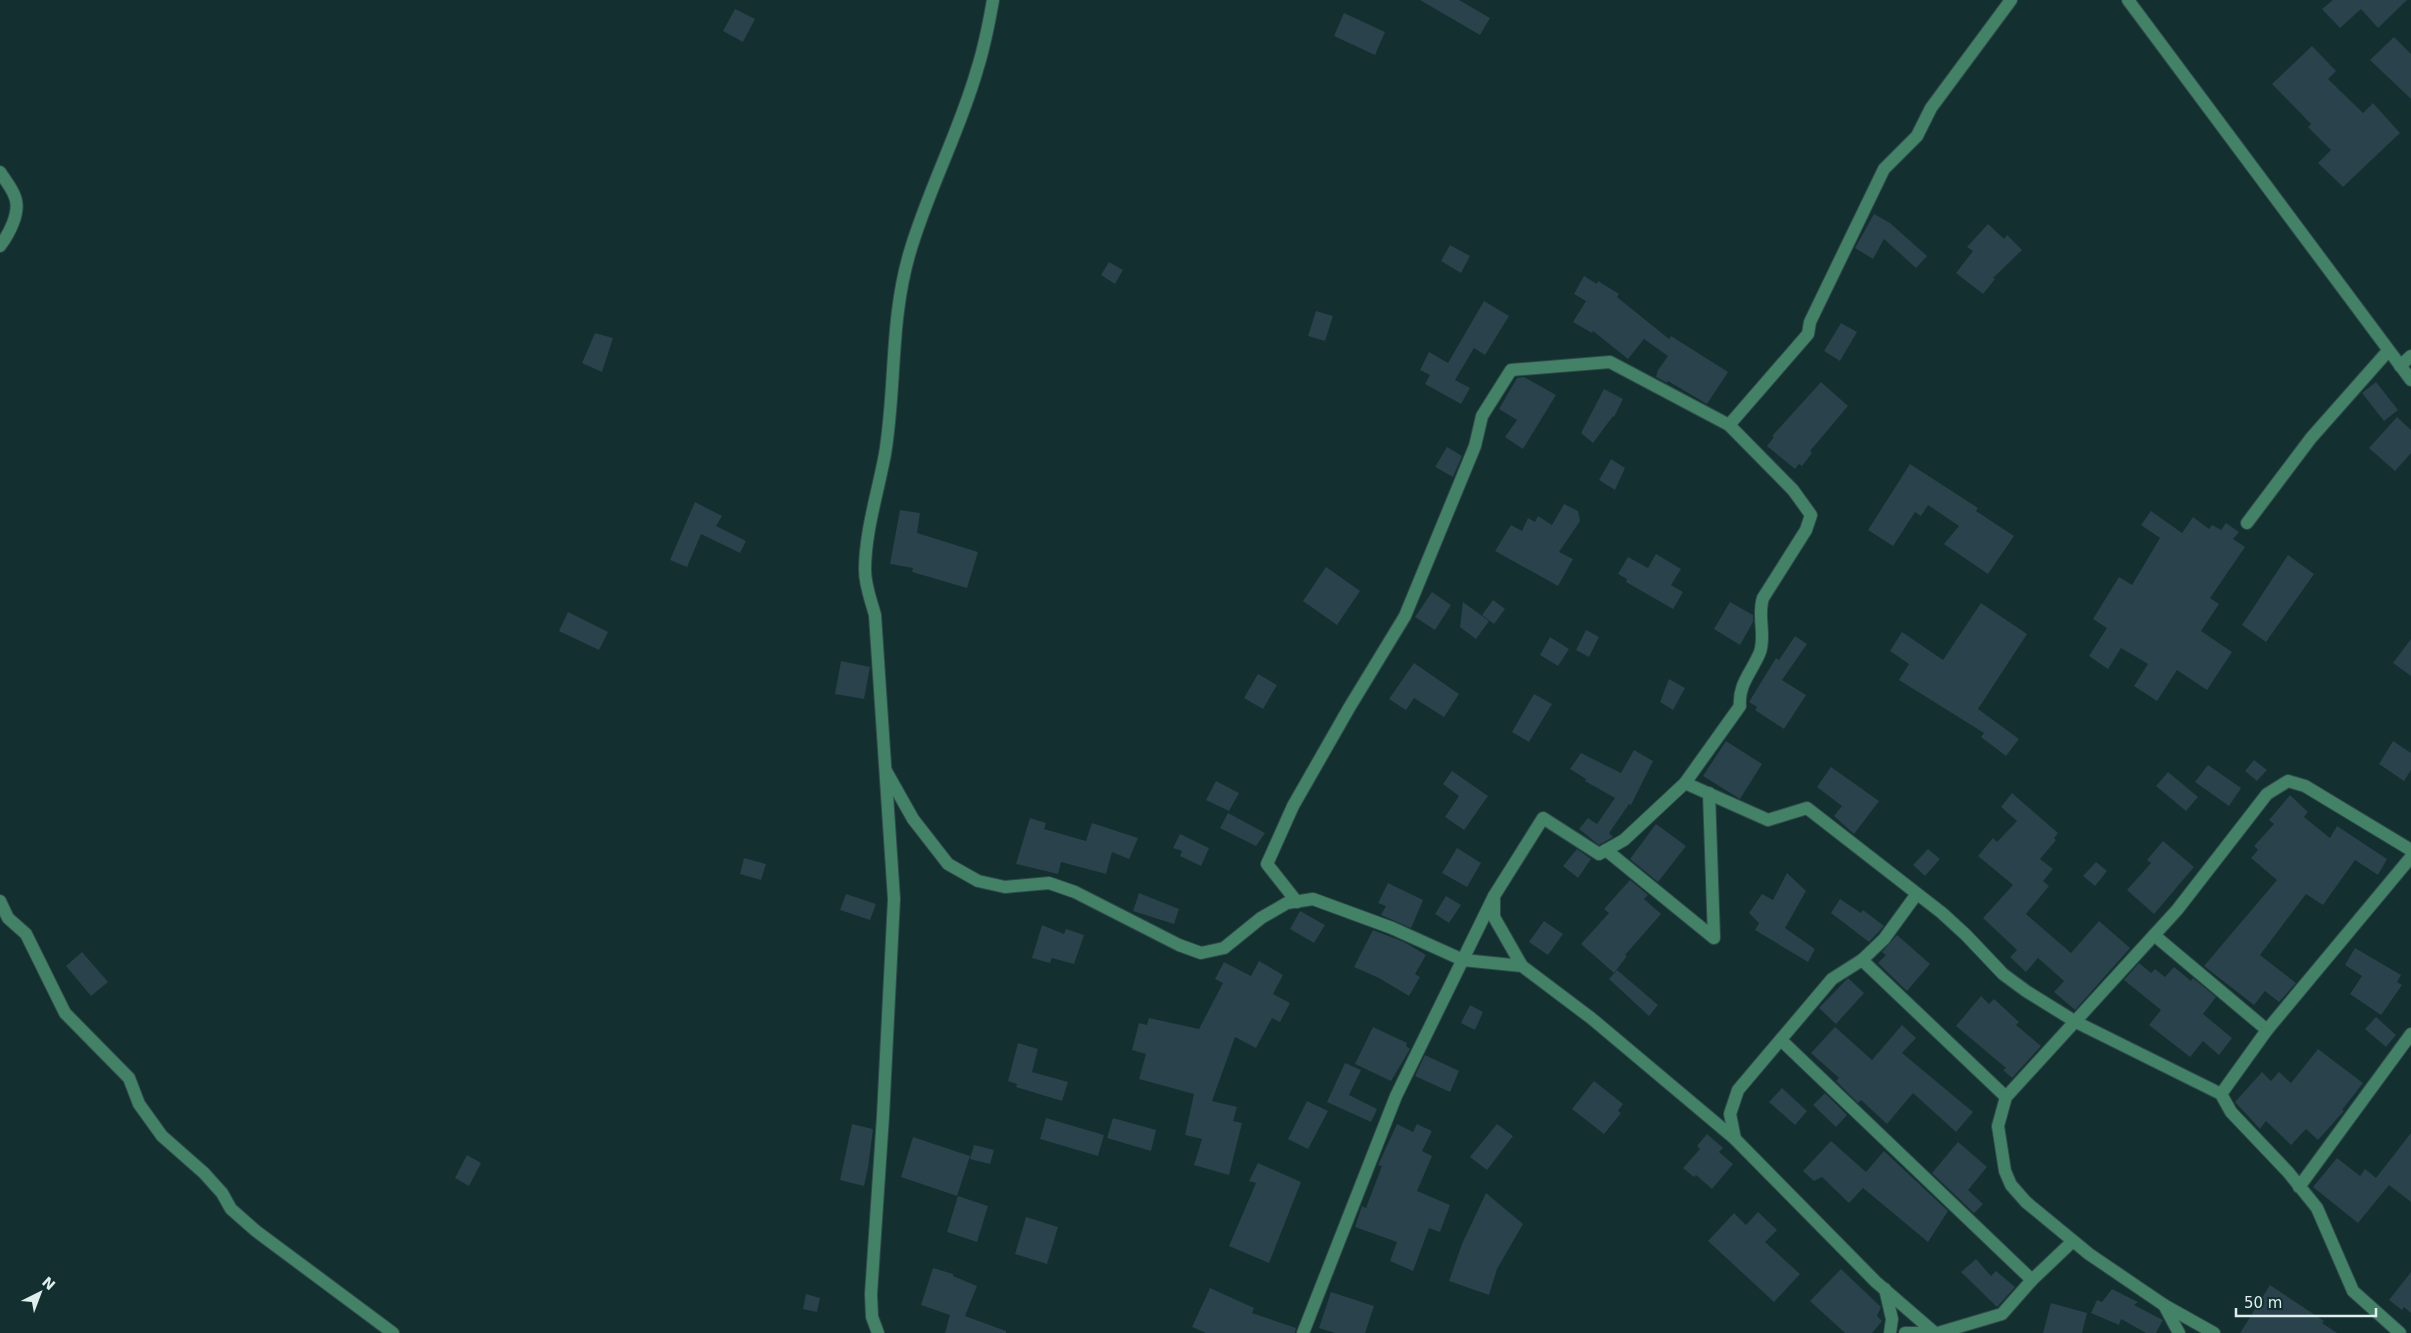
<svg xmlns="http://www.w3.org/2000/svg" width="2411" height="1333" font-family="'DejaVu Sans',sans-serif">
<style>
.building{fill:#29424b}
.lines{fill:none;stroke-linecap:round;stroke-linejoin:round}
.minor-casing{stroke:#304a4a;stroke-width:14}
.minor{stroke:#438267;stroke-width:12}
</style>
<rect width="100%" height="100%" fill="#132f2f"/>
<!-- building -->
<g class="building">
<path d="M1420,0H1459L1490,18L1480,35Z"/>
<path d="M2333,0H2407L2378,28L2361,9L2340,28L2322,9Z"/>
<path d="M735,9L755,19L743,42L723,31Z"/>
<path d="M1344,13L1385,32L1375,55L1334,36Z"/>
<path d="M2394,37L2411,54V99L2370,60Z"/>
<path d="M2312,46L2336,71L2328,79L2363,113L2373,103L2400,133L2343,187L2318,163L2331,150L2308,127L2311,124L2272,84Z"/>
<path d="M1874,214L1890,223L1927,256L1916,268L1884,239L1873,259L1855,248Z"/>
<path d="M1988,224L2004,239L2007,235L2022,250L1993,278L1995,279L1983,294L1956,273L1973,251L1967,247Z"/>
<path d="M1450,245L1470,256L1461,273L1441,261Z"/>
<path d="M1109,262L1123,270L1115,284L1101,275Z"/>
<path d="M1584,276L1597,284L1598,281L1619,294L1617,297L1669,339L1671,336L1728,372L1707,404L1668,381L1667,383L1656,377L1658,370L1668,356L1644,339L1628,359L1593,331L1592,333L1573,322L1586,301L1574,294Z"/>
<path d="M1484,301L1509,316L1485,355L1474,348L1455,380L1470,388L1461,404L1425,384L1430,375L1420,370L1429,352L1448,363Z"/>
<path d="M1316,311L1333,316L1325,341L1308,336Z"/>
<path d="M1841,323L1857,332L1840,361L1824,351Z"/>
<path d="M595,333L613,338L602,372L582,363Z"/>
<path d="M1524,377L1556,395L1523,449L1505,437L1517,420L1499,409L1517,378Z"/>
<path d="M1821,382L1848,406L1810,451L1812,453L1802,466L1799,464L1795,469L1767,446L1774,437L1772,436Z"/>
<path d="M2376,382L2398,410L2384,421L2362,393Z"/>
<path d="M1604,389L1623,399L1614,417L1613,416L1593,443L1581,433Z"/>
<path d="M2397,417L2411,430V453L2395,471L2369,448Z"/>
<path d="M1447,447L1462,456L1453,477L1435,467Z"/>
<path d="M1611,459L1625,468L1615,490L1599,480Z"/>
<path d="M1910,464L1978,508L1976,511L2014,536L1988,574L1944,544L1959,526L1928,505L1921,516L1915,512L1893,546L1868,530Z"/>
<path d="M695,502L722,516L716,526L746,541L740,553L701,534L687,567L670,560Z"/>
<path d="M1564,504L1578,511L1580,521L1559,552L1573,559L1558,586L1495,551L1511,525L1522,531L1528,518L1535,522L1538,516L1552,525Z"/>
<path d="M900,510L920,513L917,533L978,552L967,588L912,572L913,568L890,564Z"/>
<path d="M2151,511L2182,533L2193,517L2209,529L2212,525L2221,530L2226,523L2239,532L2233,539L2245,547L2210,598L2219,604L2201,631L2232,652L2207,690L2177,670L2157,701L2134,686L2148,664L2121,648L2108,669L2089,656L2107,628L2093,619L2119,577L2132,585L2160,538L2141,525Z"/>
<path d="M1656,554L1681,569L1671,585L1683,592L1673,609L1626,582L1627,579L1618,574L1628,557L1648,568Z"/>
<path d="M2288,555L2314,574L2266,642L2242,625Z"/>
<path d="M1326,567L1360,591L1337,625L1303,601Z"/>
<path d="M1432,592L1451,605L1435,630L1415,617Z"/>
<path d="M1493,600L1505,609L1494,624L1482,615Z"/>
<path d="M1463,602L1489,621L1476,639L1460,627Z"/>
<path d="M1730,602L1753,615V622L1740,645L1714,629Z"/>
<path d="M1981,603L2027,634L1978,709L2019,739L2006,756L1981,737L1984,733L1899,680L1909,664L1890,651L1902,632L1943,660Z"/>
<path d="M568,612L608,632L599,650L559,631Z"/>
<path d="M1586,630L1599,637L1589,657L1576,650Z"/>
<path d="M1795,636L1807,644L1782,680L1806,695L1784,729L1755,710L1757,707L1749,702L1776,658L1779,660Z"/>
<path d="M1550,637L1569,649L1558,666L1540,655Z"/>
<path d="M2411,639V676L2393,663Z"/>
<path d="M841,661L870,667L864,699L835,694Z"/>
<path d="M1414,663L1459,694L1444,717L1414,698L1406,710L1389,699Z"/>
<path d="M1258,674L1277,685L1263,709L1244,698Z"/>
<path d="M1669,679L1685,688L1673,710L1660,702Z"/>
<path d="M1534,694L1552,704L1529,742L1512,732Z"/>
<path d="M1726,741L1762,764L1740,799L1703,776Z"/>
<path d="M2393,741L2411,753V770L2404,781L2379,764Z"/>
<path d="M1634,750L1653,761L1631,805L1629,804L1609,833L1613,837L1599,845L1579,829L1588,818L1597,824L1615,798L1585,781L1586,779L1570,769L1581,753L1621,773Z"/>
<path d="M2254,760L2267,770L2257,781L2245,771Z"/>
<path d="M2208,765L2241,788L2229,806L2195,782Z"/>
<path d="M1831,767L1879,801L1854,834L1834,816L1842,806L1817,787Z"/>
<path d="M1452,771L1488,796L1464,830L1445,817L1459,796L1443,784Z"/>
<path d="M2168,772L2198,797L2186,811L2156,786Z"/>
<path d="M1216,781L1239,793L1229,811L1206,800Z"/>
<path d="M2012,793L2058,833L2054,838L2056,840L2040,859L2053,869L2043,881L2049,886L2026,914L2071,953L2099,921L2130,948L2075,1010L2054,992L2064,981L2038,958L2026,972L2010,957L2017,950L1983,918L2013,885L1978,856L1993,838L1997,842L2017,821L2001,807Z"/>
<path d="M2290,795L2308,812L2304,817L2330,838L2337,826L2387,859L2378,875L2355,860L2323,905L2306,894L2260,955L2296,983L2279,1002L2265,991L2254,1005L2204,966L2277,880L2251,858L2258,850L2254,846L2274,824L2269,820Z"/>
<path d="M1228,813L1265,833L1256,846L1220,828Z"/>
<path d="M1030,818L1046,823L1044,829L1086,841L1092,823L1138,838L1129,859L1112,852L1106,874L1061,862L1058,874L1016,864Z"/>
<path d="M1656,824L1686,846L1658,882L1630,859Z"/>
<path d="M1180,834L1209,848L1201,866L1180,856L1182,851L1173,848Z"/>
<path d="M2163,841L2194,867L2154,914L2127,890L2151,863L2147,860Z"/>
<path d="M1457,848L1481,863L1467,887L1442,873Z"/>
<path d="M1577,849L1591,859L1578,878L1563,866Z"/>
<path d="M1928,849L1940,859L1925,876L1913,865Z"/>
<path d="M744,858L766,864L761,880L740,874Z"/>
<path d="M2096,862L2107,871L2095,886L2083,876Z"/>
<path d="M1787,873L1806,891L1785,928L1815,949L1808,962L1755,930L1759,923L1749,913L1762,894L1773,900Z"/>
<path d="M1630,880L1648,895L1644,899L1661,914L1625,955L1627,956L1614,973L1581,944L1609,913L1604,909Z"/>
<path d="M1388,883L1423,900L1411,928L1381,915L1386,906L1378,903Z"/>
<path d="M1139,893L1179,909L1174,924L1133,911Z"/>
<path d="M846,894L876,904L870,920L840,910Z"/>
<path d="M1446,896L1461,905L1449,923L1435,914Z"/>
<path d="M1840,899L1861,913L1863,910L1884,926L1869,942L1831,913Z"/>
<path d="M1300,911L1325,925L1314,943L1290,929Z"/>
<path d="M1544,921L1563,934L1548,955L1529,942Z"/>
<path d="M1042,925L1064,934L1066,929L1084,935L1074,964L1052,958L1050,963L1032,958Z"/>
<path d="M1373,930L1404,942L1426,955L1415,974L1420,977L1409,996L1379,978L1354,967Z"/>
<path d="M1897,935L1930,964L1907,991L1878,963L1886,955L1882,952Z"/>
<path d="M2355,948L2401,975L2397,982L2402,985L2381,1015L2350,994L2362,976L2345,965Z"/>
<path d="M82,952L108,982L91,996L66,966Z"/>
<path d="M1259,961L1283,975L1273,994L1290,1003L1280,1022L1272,1018L1256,1048L1235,1037L1212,1101L1237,1107L1233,1121L1242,1123L1229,1175L1194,1165L1202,1139L1185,1135L1194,1094L1139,1079L1146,1054L1132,1050L1139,1023L1147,1025L1149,1018L1199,1029L1223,983L1215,979L1224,962L1251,976Z"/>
<path d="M2139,963L2151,973L2155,969L2165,977L2174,967L2191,981L2193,978L2216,997L2203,1014L2232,1038L2219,1055L2203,1041L2190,1057L2149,1025L2161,1010L2124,980Z"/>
<path d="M1617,970L1658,1005L1649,1016L1609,979Z"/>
<path d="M1848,978L1864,993L1836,1024L1819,1008Z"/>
<path d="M1981,996L1989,1004L1994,999L2019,1022L2016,1025L2041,1046L2012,1078L2003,1070L2006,1068L1956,1026Z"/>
<path d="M1470,1005L1483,1012L1475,1030L1461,1023Z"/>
<path d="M2376,1017L2396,1035L2386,1047L2365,1029Z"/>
<path d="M1902,1025L1916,1038L1902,1053L1973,1112L1956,1132L1913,1093L1887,1124L1861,1100L1858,1103L1836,1081L1839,1078L1811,1053L1835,1027L1872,1060Z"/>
<path d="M1373,1027L1407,1043L1406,1046L1410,1049L1391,1081L1355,1064Z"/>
<path d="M1018,1043L1038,1049L1032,1072L1068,1082L1062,1101L1016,1087L1017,1084L1008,1081Z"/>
<path d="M2318,1049L2363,1083L2342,1110L2344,1111L2318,1140L2306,1129L2291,1145L2266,1121L2260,1129L2235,1102L2262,1072L2271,1081L2279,1072L2291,1083Z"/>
<path d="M1425,1055L1459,1071L1450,1092L1415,1076Z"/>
<path d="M1345,1063L1361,1070L1349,1095L1377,1109L1371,1122L1327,1102Z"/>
<path d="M1594,1081L1623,1104L1618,1111L1621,1113L1604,1134L1572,1109Z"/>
<path d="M1782,1088L1807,1111L1795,1125L1769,1102Z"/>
<path d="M1825,1093L1847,1115L1836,1127L1813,1105Z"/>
<path d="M1307,1101L1328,1111L1308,1149L1288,1139Z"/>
<path d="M1046,1118L1104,1135L1098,1156L1040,1139Z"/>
<path d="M1113,1118L1156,1130L1151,1151L1107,1138Z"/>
<path d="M852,1124L873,1129L868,1168L864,1186L840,1180Z"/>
<path d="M1397,1124L1413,1132L1417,1124L1432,1131L1422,1151L1432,1156L1417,1191L1450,1205L1440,1232L1429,1228L1413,1271L1390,1261L1397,1242L1355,1227L1362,1206L1366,1208L1382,1166L1378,1165Z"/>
<path d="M1497,1124L1513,1136L1487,1170L1470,1157Z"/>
<path d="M2411,1133V1202L2389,1185L2358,1223L2313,1187L2337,1158L2360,1176L2365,1169L2376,1178Z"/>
<path d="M1707,1134L1723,1148L1719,1152L1733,1164L1712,1189L1696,1175L1694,1177L1683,1168L1700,1149L1697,1146Z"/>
<path d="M913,1137L970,1156L957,1196L901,1177Z"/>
<path d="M1831,1141L1866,1172L1884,1151L1948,1211L1928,1242L1863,1188L1849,1203L1822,1177L1814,1181L1803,1171Z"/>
<path d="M1958,1142L1987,1167L1968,1190L1983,1204L1974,1213L1932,1173Z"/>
<path d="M974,1145L994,1150L990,1164L970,1159Z"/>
<path d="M467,1155L481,1163L469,1186L455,1178Z"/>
<path d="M1258,1163L1301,1182L1269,1263L1229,1246L1256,1183L1249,1181Z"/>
<path d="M1486,1193L1523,1224L1497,1269L1489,1295L1449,1281L1462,1244Z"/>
<path d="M958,1196L988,1206L977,1242L947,1232Z"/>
<path d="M1758,1212L1777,1230L1765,1242L1800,1274L1774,1302L1708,1241L1734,1213L1746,1225Z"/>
<path d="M1026,1217L1058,1227L1047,1264L1015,1254Z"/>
<path d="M1976,1259L1991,1276L1996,1271L2015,1287L1997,1307L1961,1272Z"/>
<path d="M933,1268L953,1274V1276L977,1286L965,1316L1006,1331V1333H945L950,1315L921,1305Z"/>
<path d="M1841,1269L1881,1307L1877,1316L1882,1321L1872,1333H1845L1810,1301Z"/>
<path d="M2411,1272V1313L2404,1307L2402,1310L2389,1300Z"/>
<path d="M2270,1285L2324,1321L2322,1323L2337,1333H2240Z"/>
<path d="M1210,1288L1254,1308L1252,1313L1296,1328L1295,1333H1206L1192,1327Z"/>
<path d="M2112,1289L2138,1302L2134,1305L2163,1320L2156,1333H2146L2121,1319L2119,1325L2091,1313L2097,1300L2102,1302Z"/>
<path d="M1331,1292L1374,1306L1365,1333H1335L1319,1328Z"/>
<path d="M806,1294L820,1298L817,1312L803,1309Z"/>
<path d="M2051,1303L2087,1313L2082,1333H2043Z"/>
</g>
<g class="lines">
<defs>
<g id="minor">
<path d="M2011,0L1931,108L1917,136L1884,169L1810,322L1808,334L1729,425L1793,490L1811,515L1806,530L1763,598C1757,616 1766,634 1760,652C1752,672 1738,684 1740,706L1685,783L1768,820L1807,808L1942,913L1966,935L2003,974L2026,991L2076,1022L2221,1094L2231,1112L2288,1172L2317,1208L2353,1291L2400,1333"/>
<path d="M2128,0L2411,380"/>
<path d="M0,172C5,180 12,188 15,197C21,212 9,234 0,246"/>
<path d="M2400,366L2411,356"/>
<path d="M2247,523L2311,438L2388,351"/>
<path d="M886,771L913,819L948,864L978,881L1005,887L1049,883L1075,892L1179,945L1201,953L1224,948L1261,918L1287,903L1313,899L1392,928L1463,960L1522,966L1591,1018L1735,1139"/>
<path d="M1606,850L1714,938L1709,793"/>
<path d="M1916,895L1884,939L1862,960L1832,979L1738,1090L1730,1114L1735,1139L1876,1282L1935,1333"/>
<path d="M0,901L8,918L26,934L65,1013L129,1078L139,1104L162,1136L204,1173L222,1193L231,1209L256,1231L393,1333"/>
<path d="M1297,902L1267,864L1293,806L1349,708L1405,616L1475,446L1482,416L1511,370L1610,362L1729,425"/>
<path d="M2154,935L2267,1030"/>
<path d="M1862,960L2006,1097"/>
<path d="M1522,966L1494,917V896L1543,818L1599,854L1624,840L1685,783"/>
<path d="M1781,1040L2032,1280L2073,1241"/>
<path d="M2221,1094L2267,1030L2411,857"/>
<path d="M2299,1187L2411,1034"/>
<path d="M1885,1289L1892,1319L1890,1333"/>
<path d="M2164,1305L2214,1333"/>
<path d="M878,1333L872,1317L871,1294L883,1116L894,899L875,615C871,600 865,586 865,570C865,532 878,492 885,454C896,388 890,321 909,255C927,192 959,133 977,70C984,48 989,23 993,0"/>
<path d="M1303,1333L1396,1096L1494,896"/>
<path d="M1905,1333H1923"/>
<path d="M1938,1333L2002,1314L2032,1280"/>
<path d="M2179,1333L2164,1305L2089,1254L2026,1202L2011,1185L2005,1171L1998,1126L2006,1097L2177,910L2267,794L2288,781L2305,786L2411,850"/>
</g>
</defs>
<!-- minor casing -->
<use href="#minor" class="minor-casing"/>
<!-- minor -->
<use href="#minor" class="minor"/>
</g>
<!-- north arrow -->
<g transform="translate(40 1293) rotate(42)" stroke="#132f2f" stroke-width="4" paint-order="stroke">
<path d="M0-4L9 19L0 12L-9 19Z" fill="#dfefee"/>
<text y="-8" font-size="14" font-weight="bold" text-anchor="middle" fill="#dfefee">N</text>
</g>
<!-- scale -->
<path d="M2236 1308v8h140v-8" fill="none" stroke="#dfefee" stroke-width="2.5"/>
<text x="2244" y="1308" font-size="15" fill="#dfefee" stroke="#132f2f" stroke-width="4" paint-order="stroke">50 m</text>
</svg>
